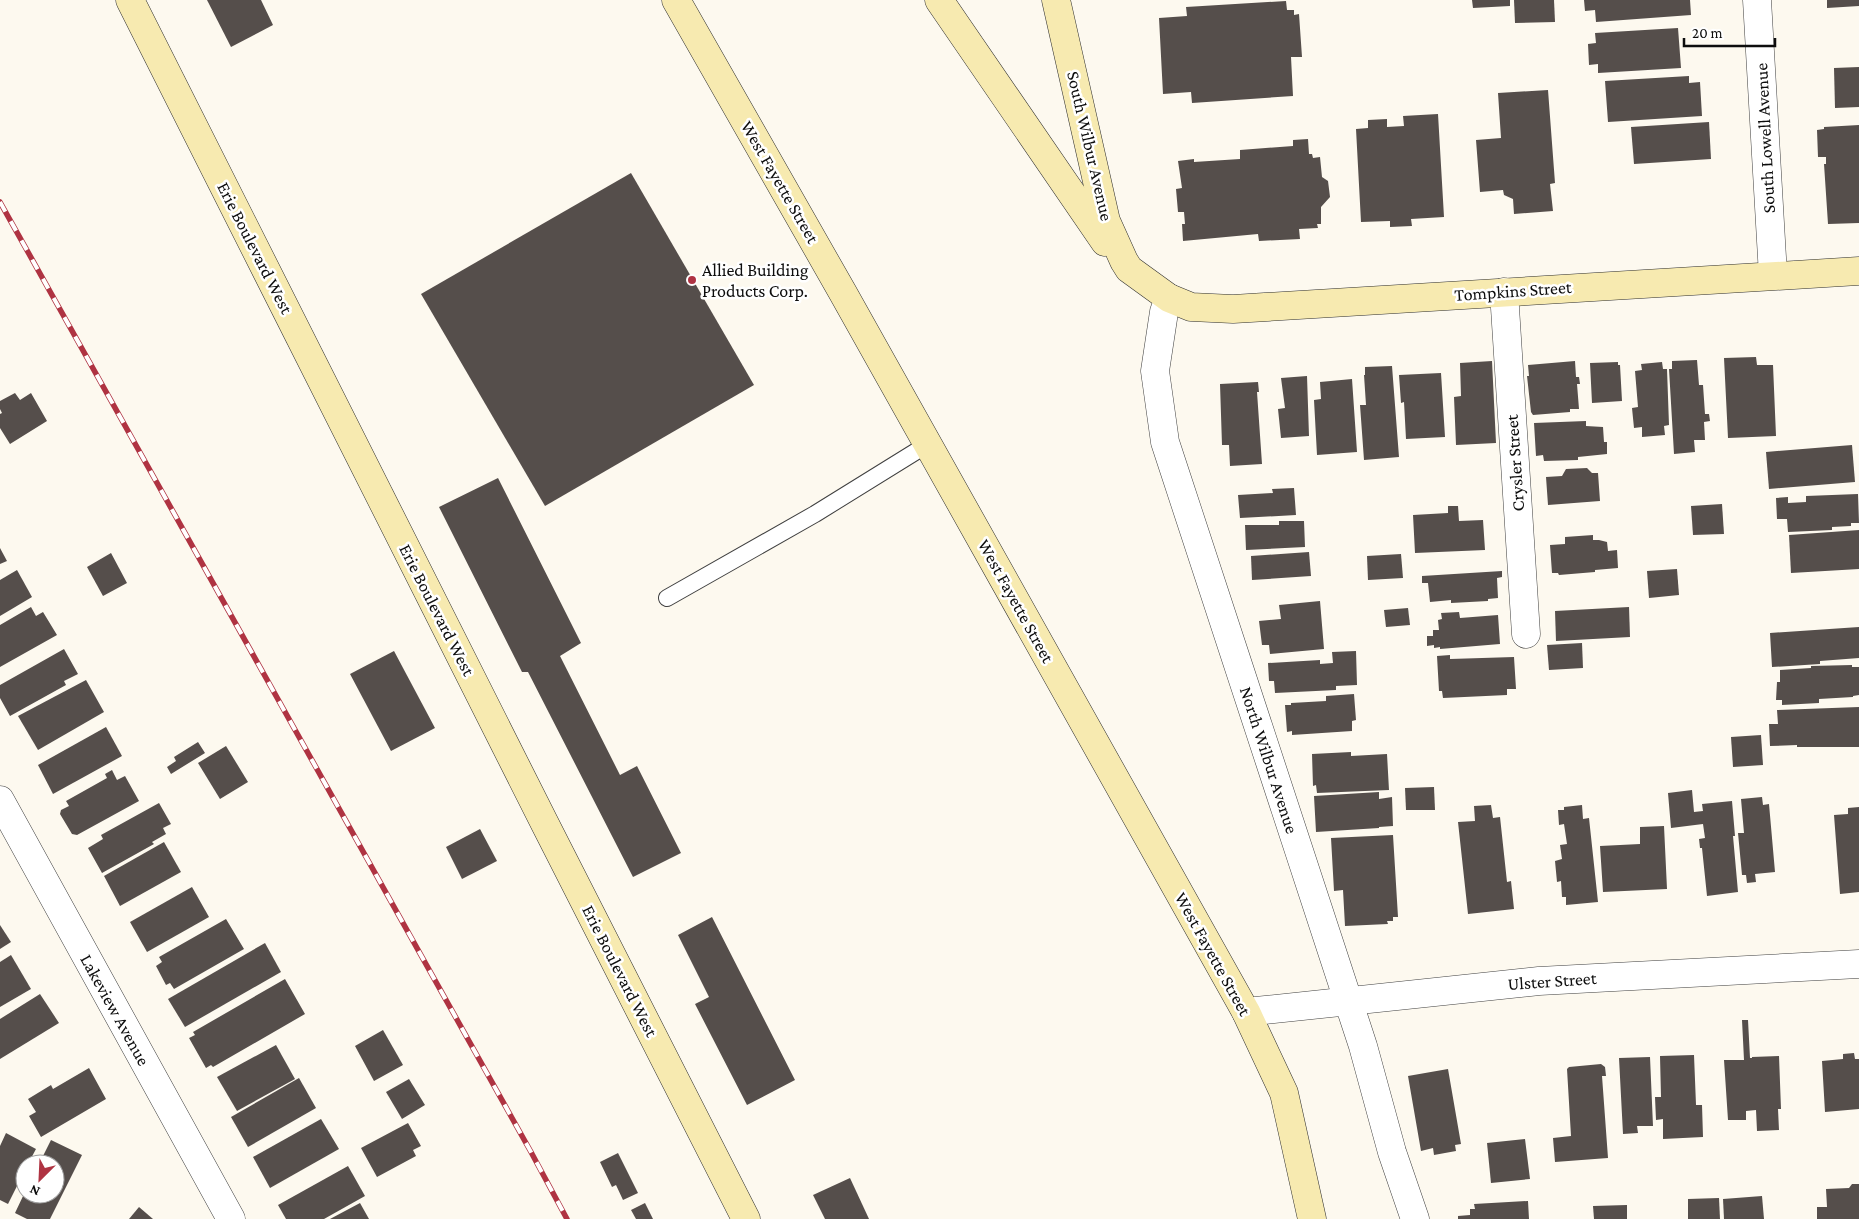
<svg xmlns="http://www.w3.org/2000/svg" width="1859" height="1219" font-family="'Crimson Pro',serif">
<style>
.building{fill:#554e4b}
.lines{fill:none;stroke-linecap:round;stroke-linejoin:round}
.lane-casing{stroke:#404040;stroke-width:18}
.street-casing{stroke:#404040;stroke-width:29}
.secondary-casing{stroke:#2f2f2f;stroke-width:29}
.lane{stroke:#fff;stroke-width:16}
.street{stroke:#fff;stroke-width:28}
.secondary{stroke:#f7eab0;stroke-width:28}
.rail-casing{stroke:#af3342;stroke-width:5.5}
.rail{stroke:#fff;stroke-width:4;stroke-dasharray:11;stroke-linecap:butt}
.poi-dot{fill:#af3342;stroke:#fff;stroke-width:2}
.labels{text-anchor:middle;stroke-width:5;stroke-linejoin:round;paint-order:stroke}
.street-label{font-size:18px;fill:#0d0d0d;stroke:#fff}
.poi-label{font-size:18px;fill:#0d0d0d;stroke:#fff;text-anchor:start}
</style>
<rect width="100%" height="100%" fill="#fdf9ef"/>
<!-- building -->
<g class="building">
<path d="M207,0H261L273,25L231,47Z"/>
<path d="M1472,0H1510V6L1473,8Z"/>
<path d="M1514,0H1554L1555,22L1515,23Z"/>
<path d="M1584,0H1690L1691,15L1596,22L1595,10L1585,11Z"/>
<path d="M1827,0H1859V6L1827,8Z"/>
<path d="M1286,1L1287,10H1294V15L1299,14L1302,57H1291L1293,96L1192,103L1191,92L1163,94L1159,18L1187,16L1186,7Z"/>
<path d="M1678,28L1681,68L1598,73V64L1589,65L1588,44L1596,43L1595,33Z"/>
<path d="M1859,67V107L1835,108L1834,68Z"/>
<path d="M1689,76V83L1700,82L1702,116L1608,122L1605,81Z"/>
<path d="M1548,90L1555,183L1550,184L1553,211L1514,214L1513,199L1504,195L1503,190L1480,192L1476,140L1501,138L1498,93Z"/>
<path d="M1438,114L1444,217L1411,219L1412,226L1390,227V221L1361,222L1356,129L1368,128V120L1387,119V127L1404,126L1403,116Z"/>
<path d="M1709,122L1711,159L1634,164L1631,127Z"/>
<path d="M1859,125V223L1828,224L1824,164H1826V157H1818L1817,130L1824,129V127Z"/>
<path d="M1308,139L1309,154H1312L1313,158L1320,157L1322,177L1328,181L1330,197L1321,207V224H1317L1318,228L1299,229L1300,239L1259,241L1258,234L1183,241L1182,224H1185L1184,212H1178L1176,189L1182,188L1178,161L1194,159V162L1240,159V150L1293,146V140Z"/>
<path d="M631,173L754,385L545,506L421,294Z"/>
<path d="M1756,357L1757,365H1773L1776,436L1728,438L1724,358Z"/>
<path d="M1697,360L1699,385H1703L1705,414H1709L1710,421L1704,422L1705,440H1694L1695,452L1674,454L1669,369H1672V361Z"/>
<path d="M1492,361L1496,443L1456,445L1454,397L1461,396L1460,363Z"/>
<path d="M1575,361L1576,377H1579L1580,384H1577L1579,409H1570V412L1533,415L1531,412L1527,376H1529L1528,365Z"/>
<path d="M1618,362V365H1620L1622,401L1592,403L1590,363Z"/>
<path d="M1662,362L1663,369H1667L1669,425L1664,426L1665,435L1642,437V427L1634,428L1632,408L1638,407L1635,371L1642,370L1641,364Z"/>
<path d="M1392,366L1399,457L1364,460L1360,405H1366L1364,375H1365V367Z"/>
<path d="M1441,373L1445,437L1406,439L1404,402L1401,403L1399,375Z"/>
<path d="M1307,376L1309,436L1281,438L1278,409L1285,408L1281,378Z"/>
<path d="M1352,379L1357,452L1317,455L1314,400L1321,399L1320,382Z"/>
<path d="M1258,382L1259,392H1257L1262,464L1230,466L1229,445H1222L1220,384Z"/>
<path d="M15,393L20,400L31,393L47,421L10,444L0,428V414L2,413L0,409V401Z"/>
<path d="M1586,421V426L1603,427L1604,442H1607V454L1578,457V460L1544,461L1543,455L1536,456L1534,423Z"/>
<path d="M1852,445L1855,482L1769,489L1766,452Z"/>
<path d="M1587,468L1592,473H1598L1600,501L1548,505L1546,477L1562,476L1566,469Z"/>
<path d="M498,478L581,643L560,656L620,775L637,766L681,853L633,877L528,672H522L439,507Z"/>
<path d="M1294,488L1296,515L1240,518L1238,495L1273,493L1272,489Z"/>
<path d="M1858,494L1859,523H1851V526L1832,527V530L1788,532L1787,519H1777L1776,498L1788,497V503L1806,502V496Z"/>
<path d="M1722,504L1724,534L1693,535L1691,506Z"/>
<path d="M1448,506H1458L1459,521L1483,520L1485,550L1415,553L1413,515L1448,513Z"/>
<path d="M1279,521H1304L1305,547L1246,550L1245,525H1279Z"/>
<path d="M1859,530V569L1791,573L1789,535Z"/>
<path d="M1593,535V540H1599L1607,542L1608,551L1617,550L1618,568L1595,570V572L1559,575L1558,573H1552L1550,545L1565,544V537Z"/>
<path d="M0,548L7,561L0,564Z"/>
<path d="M1309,552L1311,576L1252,580L1251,556Z"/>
<path d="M111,553L127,583L103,596L87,567Z"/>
<path d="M1401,554L1403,578L1368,580L1367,556Z"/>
<path d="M1677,569L1679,595L1649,598L1647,571Z"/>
<path d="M17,570L32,597L0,616V580Z"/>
<path d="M1502,571V577L1497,578L1498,598L1488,599V601L1451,603V600L1430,602L1428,583H1422V576Z"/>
<path d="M1320,601L1324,649L1270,654L1269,645H1262L1259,621L1281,619L1279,605Z"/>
<path d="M31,607L36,616L43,612L57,635L0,667V625Z"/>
<path d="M1629,607L1630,637L1556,641L1555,611Z"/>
<path d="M1408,608L1410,625L1386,627L1384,610Z"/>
<path d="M1459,612L1460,618L1498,615L1500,644L1440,649V647L1434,648V645L1427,646V636H1433V630H1439L1438,620L1442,619L1441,613Z"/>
<path d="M1859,627V658L1820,661V664L1772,667L1770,633Z"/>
<path d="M1582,643L1583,668L1549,670L1547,645Z"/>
<path d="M64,649L78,674L64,681L66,685L10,716L0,698V685Z"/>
<path d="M394,651L435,728L391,751L350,674Z"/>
<path d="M1356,651L1357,685L1336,686V690L1275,693L1274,681H1269L1268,663L1320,660V664L1333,663L1332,652Z"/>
<path d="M1450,655V659L1514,657L1516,689H1507V695L1443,698L1442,691H1439L1437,656Z"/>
<path d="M1852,665V667H1859V695L1853,696V697L1819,699V703L1782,705V700H1776L1777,682H1780V670L1811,668V666Z"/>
<path d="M86,680L104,712L38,750L18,716Z"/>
<path d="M1354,694L1356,720L1352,721V731L1292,735V731L1287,732L1285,705H1291V703L1326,701V696Z"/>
<path d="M1859,707V747H1797V745L1770,746L1769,724H1778L1777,710Z"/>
<path d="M106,727L122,756L53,794L38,765Z"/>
<path d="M1761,735L1763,765L1733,767L1731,737Z"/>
<path d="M198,742L205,753L171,774L167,767L176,761L174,757Z"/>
<path d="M226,746L248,782L220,799L198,763Z"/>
<path d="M1351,752V756L1387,754L1389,790L1317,793L1316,785L1313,786L1312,754Z"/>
<path d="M112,770L117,780L125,776L139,801L77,835L72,834L60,814L61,810L69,806L66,801L107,778L105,774Z"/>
<path d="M1434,787L1435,810H1406L1405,788Z"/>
<path d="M1692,790L1694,812L1703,811L1702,804L1732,801L1735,836H1733L1738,892L1707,896L1702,848H1700L1699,839L1705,838L1703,824L1671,828L1668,793Z"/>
<path d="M1379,792V799L1392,797L1393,826L1379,827V828L1316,832L1314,796Z"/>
<path d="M1762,797L1763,805L1769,804L1775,872L1755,874L1756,882L1747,883L1746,875H1742L1738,833H1744L1741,799Z"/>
<path d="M159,803L171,824L163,828L166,834L152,842L154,844L102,873L88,848L103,839L101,835Z"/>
<path d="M1491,805L1493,818L1500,817L1507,882L1511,881L1514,909L1468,914L1458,822L1475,821L1474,806Z"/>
<path d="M1582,805L1583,819L1589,818L1598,902L1566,905V897H1562L1561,881L1557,882L1555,861L1562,859L1560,845L1567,844L1564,824L1559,825L1558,810H1564V807Z"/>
<path d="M1859,807V892L1840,894L1834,815L1848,814V808Z"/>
<path d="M1664,826L1667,889L1603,892L1600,846L1640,844V827Z"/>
<path d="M480,829L497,861L462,879L446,847Z"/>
<path d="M1393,835L1398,917H1393V921H1387L1388,924L1345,926L1343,890L1334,891L1331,838Z"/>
<path d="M164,842L181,872L120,906L104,876Z"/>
<path d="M192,887L209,917L147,952L130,922Z"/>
<path d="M712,917L795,1080L747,1105L695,1004L709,997L678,935Z"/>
<path d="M226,919L244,949L174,989L170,983L166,985L156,966L162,962L159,957Z"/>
<path d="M0,925L11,942L0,949Z"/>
<path d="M265,943L281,972L185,1027L168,999Z"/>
<path d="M11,955L31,989L0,1007V962Z"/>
<path d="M285,979L305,1014L213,1067L211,1065L206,1068L189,1038L195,1035L193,1032Z"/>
<path d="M40,994L59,1023L0,1059V1019Z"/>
<path d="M1742,1020H1748L1750,1058H1752V1057L1779,1056L1781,1109H1778L1779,1130L1757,1131L1756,1110L1746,1111V1120H1728L1724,1060H1744Z"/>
<path d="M383,1030L403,1065L374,1081L355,1046Z"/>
<path d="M276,1045L295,1079L237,1111L217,1077Z"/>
<path d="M1854,1053L1855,1059H1859V1109L1825,1112L1822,1061L1843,1059V1054Z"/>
<path d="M1694,1055L1696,1105H1702L1703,1137L1663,1139V1119L1656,1120L1655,1097H1661L1660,1056Z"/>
<path d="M1650,1057L1653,1126H1637L1638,1133L1623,1134L1619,1058Z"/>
<path d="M1601,1064L1605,1067L1606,1076H1602L1608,1158L1555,1162L1553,1138L1571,1136L1567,1069L1569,1067Z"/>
<path d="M89,1068L106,1099L41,1137L29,1116L36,1112L28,1099L51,1085L53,1089Z"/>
<path d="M1448,1069L1461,1144L1455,1145L1456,1151L1434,1155L1433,1148L1421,1151L1408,1076Z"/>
<path d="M299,1078L316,1108L248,1147L231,1117Z"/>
<path d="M409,1079L425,1105L402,1119L386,1092Z"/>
<path d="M321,1119L339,1149L270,1188L253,1157Z"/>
<path d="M408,1123L421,1146L413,1150L416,1156L377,1177L361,1148Z"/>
<path d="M6,1133L36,1149L28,1164H25V1170L8,1204L0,1200V1146Z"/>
<path d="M1525,1139L1530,1179L1491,1183L1487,1143Z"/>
<path d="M51,1140L82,1155L50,1219H27L15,1213L24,1194H55V1164H39Z"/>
<path d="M618,1153L638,1193L623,1200L616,1185L612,1187L600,1162Z"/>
<path d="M348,1166L365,1196L324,1219H286L278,1205Z"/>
<path d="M850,1178L869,1219H825L813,1195Z"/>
<path d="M1852,1184H1859V1219H1817V1207H1827L1826,1189L1849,1188Z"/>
<path d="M1762,1196L1764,1219H1724L1723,1199Z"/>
<path d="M1719,1198L1720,1219H1688V1199Z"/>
<path d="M1528,1201L1529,1219H1458V1216L1470,1215V1209H1475L1474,1204Z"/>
<path d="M360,1203L369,1219H330Z"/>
<path d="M645,1203L653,1219H636L631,1210Z"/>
<path d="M1627,1205V1219H1594L1593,1206Z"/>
<path d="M139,1207L153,1219H129Z"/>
</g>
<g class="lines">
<defs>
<path id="lane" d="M667,598L815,514L928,444"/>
<g id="street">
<path d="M1757,0L1773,275"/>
<path d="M1504,292L1526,634"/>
<path d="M1169,298L1164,312L1155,371L1165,442L1363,1046L1392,1152L1415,1219"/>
<path d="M0,800L231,1219"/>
<path d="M1246,1012L1539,981L1859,964"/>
</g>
<g id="secondary">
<path d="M130,0L544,822L746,1219"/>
<path d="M676,0L843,293L1246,1012L1284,1093L1312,1219"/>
<path d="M939,0L1105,242"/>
<path d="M1056,0L1106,221L1124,261L1129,269L1169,298L1191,307L1233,309L1859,271"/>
</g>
</defs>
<!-- lane casing -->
<use href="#lane" class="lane-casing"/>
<!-- street casing -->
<use href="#street" class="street-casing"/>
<!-- secondary casing -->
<use href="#secondary" class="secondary-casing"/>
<!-- lane -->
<use href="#lane" class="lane"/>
<!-- street -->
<use href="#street" class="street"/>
<!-- secondary -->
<use href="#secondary" class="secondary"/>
<defs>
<path id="rail" d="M0,202L531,1152L567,1219"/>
</defs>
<!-- rail casing -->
<use href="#rail" class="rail-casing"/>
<!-- rail -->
<use href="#rail" class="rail"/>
</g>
<!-- markers -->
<circle class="poi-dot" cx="692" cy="280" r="5"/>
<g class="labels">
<!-- street labels -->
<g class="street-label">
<text transform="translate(1765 138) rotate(-93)" y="6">South Lowell Avenue</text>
<text transform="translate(1090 146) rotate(77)" y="6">South Wilbur Avenue</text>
<text transform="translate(780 182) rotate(60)" y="6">West Fayette Street</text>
<text transform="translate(255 248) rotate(63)" y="6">Erie Boulevard West</text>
<text transform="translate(1513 291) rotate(-4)" y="6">Tompkins Street</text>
<text transform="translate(1515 463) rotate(-94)" y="6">Crysler Street</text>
<text transform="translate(1016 601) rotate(61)" y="6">West Fayette Street</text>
<text transform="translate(437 610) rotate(63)" y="6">Erie Boulevard West</text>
<text transform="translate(1269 760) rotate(72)" y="6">North Wilbur Avenue</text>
<text transform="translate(1213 954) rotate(61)" y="6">West Fayette Street</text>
<text transform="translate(620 971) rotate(63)" y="6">Erie Boulevard West</text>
<text transform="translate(1552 981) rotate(-4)" y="6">Ulster Street</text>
<text transform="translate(115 1010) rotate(61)" y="6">Lakeview Avenue</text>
</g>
<!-- poi labels -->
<g class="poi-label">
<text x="702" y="276">Allied Building<tspan x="702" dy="21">Products Corp.</tspan></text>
</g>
</g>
<!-- north arrow -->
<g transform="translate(40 1179) rotate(204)"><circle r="24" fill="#ffffff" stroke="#9e9e9e"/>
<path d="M0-4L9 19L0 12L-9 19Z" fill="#af3342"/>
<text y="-8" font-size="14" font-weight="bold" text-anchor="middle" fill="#0d0d0d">N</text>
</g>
<!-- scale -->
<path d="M1684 38v8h91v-8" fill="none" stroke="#0d0d0d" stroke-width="2.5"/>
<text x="1692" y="38" font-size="15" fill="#0d0d0d" stroke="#ffffff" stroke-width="4" paint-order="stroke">20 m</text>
</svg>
